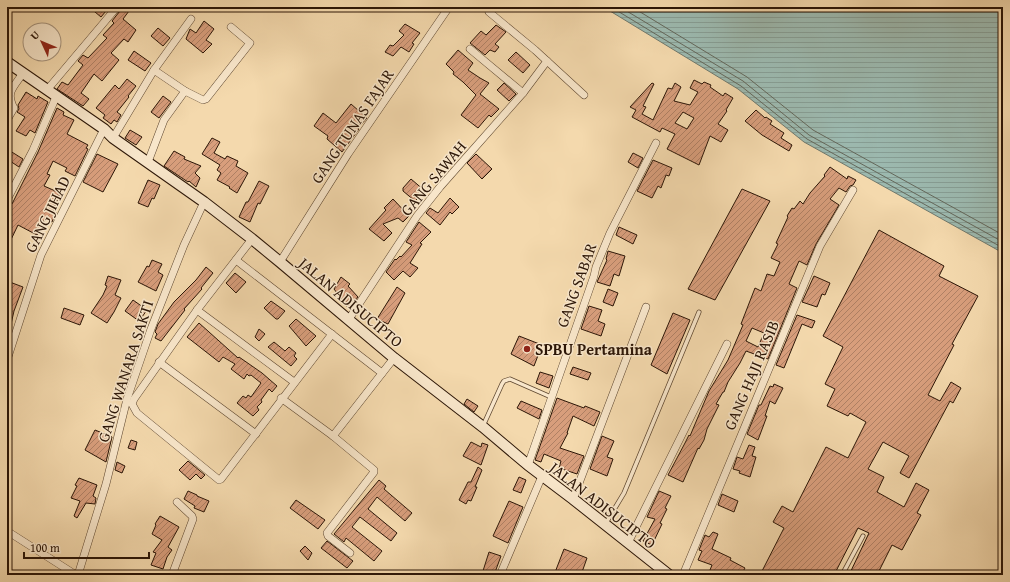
<svg xmlns="http://www.w3.org/2000/svg" width="1010" height="582" font-family="'Gentium Book Plus',serif">
<style>
.water{fill:url(#water-rules);stroke:#6f786c}
.lines{fill:none;stroke-linecap:round;stroke-linejoin:round}
.shore{stroke:#64685b;stroke-width:1}
.building{fill:url(#building-hatch);stroke:#2c1607;fill-rule:evenodd}
.lane-casing{stroke:#5e4730;stroke-width:5}
.street-casing{stroke:#5e4730;stroke-width:8}
.secondary-casing{stroke:#2c1607;stroke-width:12}
.lane{stroke:#f8e6ca;stroke-width:3.5}
.street{stroke:#f8e6ca;stroke-width:7}
.secondary{stroke:#f8e6ca;stroke-width:10}
.poi-dot{fill:#8f2418;stroke:#f8e6ca;stroke-width:1.5}
.labels{text-anchor:middle;stroke-width:3;stroke-linejoin:round;paint-order:stroke}
.street-label{font-size:16px;fill:#2c1607;stroke:#f8e6ca}
.poi-label{font-size:16px;font-weight:bold;fill:#2c1607;stroke:#f8e6ca;text-anchor:start}
</style>
<defs>
<pattern id="water-rules" width="6" height="5" patternUnits="userSpaceOnUse"><rect width="6" height="5" fill="#9cb9af"/><path d="M0 2.5h6" fill="none" stroke="#879e95"/></pattern>
<pattern id="building-hatch" width="6" height="6" patternUnits="userSpaceOnUse"><rect width="6" height="6" fill="#d89e7c"/><path d="M-1 1l2-2M0 6l6-6M5 7l2-2" fill="none" stroke="#af8064"/></pattern>
</defs>
<rect width="100%" height="100%" fill="#f4d9ad"/>
<filter id="stains"><feTurbulence type="fractalNoise" baseFrequency=".005" numOctaves="4"/><feColorMatrix values="0 0 0 0 .2 0 0 0 0 .09 0 0 0 0 .02 0 0 0 .5 -.17"/></filter>
<radialGradient id="worn" r=".72"><stop offset=".6" stop-color="#630" stop-opacity="0"/><stop offset="1" stop-color="#630" stop-opacity=".3"/></radialGradient>
<!-- water -->
<path class="water" d="M605,7H1003V253L804,142L738,89L610,11Z"/>
<g class="lines">
<!-- shore -->
<g class="shore">
<path d="M611,7L741,86L807,139L1003,248"/>
<path d="M620,7L743,81L809,135L1003,242"/>
<path d="M632,7L747,77L813,130L1003,235"/>
</g>
</g>
<!-- building -->
<g class="building">
<path d="M89,7H102L106,11L101,17Z"/>
<path d="M123,7H132L123,19L136,30L128,42L124,39L111,53L119,60L102,81L94,74L81,93L89,99L83,106L57,89L62,82L68,85L83,65L78,61L83,55L88,58L107,38L103,35L114,23L112,21Z"/>
<path d="M204,21L214,29L206,40L212,44L203,53L186,39L190,29L196,33Z"/>
<path d="M405,24L420,33L412,43L414,44L409,52L401,47L393,56L385,52L390,45L393,46L404,35L399,31Z"/>
<path d="M496,25L506,32L495,44L499,47L495,52L490,50L485,55L470,43L481,31L486,35Z"/>
<path d="M158,28L170,38L163,46L151,36Z"/>
<path d="M458,50L473,63L468,70L480,78L489,83L480,94L499,109L491,117L489,115L478,128L461,115L476,95L463,82L453,74L454,72L446,64Z"/>
<path d="M134,51L151,63L145,71L128,60Z"/>
<path d="M516,52L530,65L523,73L508,60Z"/>
<path d="M127,79L136,86L128,96L129,97L117,112L121,115L117,122L114,120L111,124L103,118L105,115L96,108L115,85L119,89Z"/>
<path d="M694,80L702,84L704,82L711,85L710,87L723,96L725,93L733,98L726,110L727,111L718,124L728,130L721,142L710,136L699,165L667,149L675,134L662,128L660,132L632,117L636,110L630,107L652,83L654,84L643,106L646,107L642,114L653,120L668,88L672,89L675,83L681,87L674,101L690,105L698,92L690,88ZM683,112L694,118L687,129L675,123Z"/>
<path d="M504,83L516,94L509,101L497,90Z"/>
<path d="M26,92L37,99L38,96L48,102L35,133L30,130L26,136L16,131L25,117L17,112L19,109L18,105Z"/>
<path d="M163,96L171,102L159,118L151,112Z"/>
<path d="M351,104L367,118L358,128L359,129L342,152L327,139L328,136L314,126L323,113L336,123Z"/>
<path d="M57,108L64,112L63,115L74,120L67,134L88,145L86,148L88,149L75,176L65,171L67,168L53,161L47,174L50,175L44,186L60,193L53,211L56,212L52,222L45,219L37,235L18,225L7,248V207L8,205L12,204L38,152Z"/>
<path d="M756,110L765,118L766,117L772,121L770,124L784,133L781,138L792,145L789,151L762,135L745,121Z"/>
<path d="M130,130L142,137L136,145L125,138Z"/>
<path d="M212,138L220,142L214,153L225,159L227,156L238,161L236,166L248,173L237,193L229,188L230,187L217,180L221,173L217,170L220,165L202,154Z"/>
<path d="M7,149L23,159L19,167L7,159Z"/>
<path d="M174,151L185,157L184,159L201,166L195,173L200,178L196,187L189,181L188,182L164,166Z"/>
<path d="M633,153L643,158L638,168L628,162Z"/>
<path d="M97,154L118,164L103,192L83,182Z"/>
<path d="M476,154L492,169L482,179L467,163Z"/>
<path d="M653,160L672,168L669,176L666,175L661,188L658,186L652,198L637,191Z"/>
<path d="M830,167L847,179L848,176L856,180L853,185L850,186L846,192L839,188L830,199L839,205L816,244L807,265L799,261L789,284L797,288L768,359L746,351L740,363L728,382L724,392H723L716,404L719,405L707,429L704,440L699,449L698,448L683,482L668,475L685,443L689,435L690,436L709,391L728,360L743,325L741,324L755,288L761,291L767,274L774,276L780,262L771,258L778,244L776,243L788,217L787,216L792,208L794,209L800,201L803,204L810,193L825,176L824,175ZM752,328L764,333L758,347L746,341Z"/>
<path d="M411,179L425,191L415,201L403,191V188Z"/>
<path d="M148,180L160,185L154,199L152,198L148,207L138,203Z"/>
<path d="M259,181L269,186L260,204L258,203L250,222L239,217L246,202H248Z"/>
<path d="M742,189L770,201L715,300L688,289Z"/>
<path d="M450,198L459,207L452,214L450,212L440,225L426,213L430,208L438,213Z"/>
<path d="M393,199L409,216L403,222L398,218L383,224L392,233L384,241L369,229L386,210L384,208Z"/>
<path d="M419,222L431,232L420,243L422,244L410,263L418,268L410,277L403,271L394,280L386,272L395,259L396,260L400,256L401,257L412,245L406,242Z"/>
<path d="M619,227L637,235L633,244L616,235Z"/>
<path d="M879,230L944,266L939,276L978,296L952,344L954,345L928,395L940,401L951,382L961,388L953,403L950,401L909,478L900,473L909,456L883,442L868,469L884,477L877,492L904,507L916,483L929,490L917,513L921,515L902,550L892,545L877,575H849L869,533L858,528L834,575H760L784,528L773,522L782,506L793,512L826,447L848,458L866,422L850,413L848,416L827,406L835,389L825,384L843,347L823,336Z"/>
<path d="M608,251L625,256L619,276L614,274L610,286L597,282L607,260L606,259Z"/>
<path d="M152,260L162,264L158,272L163,275L156,291L138,282L147,266L149,267Z"/>
<path d="M206,267L213,273L201,288L202,289L184,309L185,310L161,341L155,338L157,334L155,332L158,324L174,302L196,280Z"/>
<path d="M235,273L246,282L236,293L226,283Z"/>
<path d="M108,276L121,280L115,295L121,298L114,312L107,323L91,313L103,295L107,286L105,285Z"/>
<path d="M814,276L830,283L825,295L822,294L817,307L802,302Z"/>
<path d="M341,277L350,284L348,286L358,297L349,309L334,289Z"/>
<path d="M7,281L23,287L14,311L9,333H7Z"/>
<path d="M397,287L405,293L388,324L377,319Z"/>
<path d="M608,289L618,293L613,306L603,302Z"/>
<path d="M133,300L147,310L139,321L125,311Z"/>
<path d="M271,301L285,311L278,319H276L264,308Z"/>
<path d="M589,306L602,310L598,321L605,324L601,336L581,329Z"/>
<path d="M64,308L84,315L80,325L61,318Z"/>
<path d="M673,313L690,320L667,374L651,365Z"/>
<path d="M797,315L815,321L812,328L802,324L784,368L776,365Z"/>
<path d="M296,319L316,336L306,346L289,326Z"/>
<path d="M199,323L238,358L239,357L262,373L277,386L272,392L269,389L261,400L262,402L257,407L259,410L253,416L237,403L243,396L246,398L248,395L251,397L261,383L251,375L249,376L247,374L244,379L231,369L235,364L223,357L219,362L187,337Z"/>
<path d="M259,329L265,334L259,341L255,337Z"/>
<path d="M519,336L542,345L534,366L511,354Z"/>
<path d="M274,342L285,351L289,347L296,353L294,356L297,359L291,366L268,347Z"/>
<path d="M573,367L591,373L588,380L570,374Z"/>
<path d="M540,372L553,376L549,388L536,383Z"/>
<path d="M774,384L783,388L775,404L770,401L765,416H767L758,440L747,434L759,405H761L770,386L773,387Z"/>
<path d="M557,398L584,408L585,406L600,412L594,426L573,416L567,433H568L560,448L584,456L577,474L559,468L561,461L544,454L541,462L535,460Z"/>
<path d="M467,399L478,406L474,412L464,404Z"/>
<path d="M521,401L542,410L539,419L517,408Z"/>
<path d="M95,430L112,437L106,462L85,450Z"/>
<path d="M602,436L614,441L607,457L613,459L607,476L590,469Z"/>
<path d="M131,440L137,442L135,450L128,448Z"/>
<path d="M471,442L481,447L482,443L488,445L481,465L463,456Z"/>
<path d="M749,445L755,447L752,456L756,457L750,477L739,473L740,471L733,469L737,457L743,459Z"/>
<path d="M188,461L205,475L201,479L196,474L190,480L179,470Z"/>
<path d="M117,462L125,466L122,473L115,470Z"/>
<path d="M478,467L482,470L475,487H477L471,501L468,500L466,504L459,500L468,482H471Z"/>
<path d="M519,477L526,480L521,493L513,490Z"/>
<path d="M79,478L97,485L93,496L96,498L95,504L86,503L77,518L74,516L80,501L71,498L77,486L75,485Z"/>
<path d="M379,480L386,486L384,489L412,513L405,521L377,497L368,509L397,533L391,541L360,517L352,527L382,551L374,561L346,538L344,542L334,534Z"/>
<path d="M188,491L197,495V496L209,501L204,512L194,508L195,506L184,499Z"/>
<path d="M659,491L671,496L665,508L667,509L660,523L662,524L652,545L643,541L655,519L647,517Z"/>
<path d="M722,494L738,501L734,512L718,505Z"/>
<path d="M296,500L325,520L318,529L290,508Z"/>
<path d="M509,501L523,507L508,543L493,536Z"/>
<path d="M160,516L179,527L168,547L172,550L167,557L163,569L151,565L156,553L153,552L162,540L152,534L156,525L155,524Z"/>
<path d="M713,532L718,534L712,549L731,558L730,560L745,568L741,575H708L712,565L698,560L702,551L699,550L705,535L709,537Z"/>
<path d="M327,541L353,561L347,568L321,548Z"/>
<path d="M305,546L312,553L308,560L300,551Z"/>
<path d="M564,549L587,558L581,575H554Z"/>
<path d="M489,552L501,556L494,575L482,574Z"/>
</g>
<g class="lines">
<defs>
<g id="lane">
<path d="M483,426L502,384L504,381L510,379L551,397"/>
<path d="M606,523L624,493L699,312"/>
<path d="M842,575L863,536"/>
</g>
<g id="street">
<path d="M489,12L535,50L584,95"/>
<path d="M470,49L523,93"/>
<path d="M154,70L185,91L203,100L206,99L250,43L231,27"/>
<path d="M47,90L117,7"/>
<path d="M7,120L14,108C5,92 14,87 23,73"/>
<path d="M113,138L154,70L191,19"/>
<path d="M148,162L164,120L185,91"/>
<path d="M7,200L33,150L56,97"/>
<path d="M252,239L197,310L134,399L132,404L137,413L219,480L221,479L332,334"/>
<path d="M236,260L382,373"/>
<path d="M280,262L348,154L449,7"/>
<path d="M197,310L294,382"/>
<path d="M349,319L417,216L440,187L523,93L547,61"/>
<path d="M7,360L41,255L104,129"/>
<path d="M159,362L256,434"/>
<path d="M281,398L333,436L374,470V472L327,533L328,536L350,553"/>
<path d="M333,436L394,358"/>
<path d="M528,465L594,276L596,267L610,233L656,143"/>
<path d="M573,499L646,307"/>
<path d="M7,531L76,575"/>
<path d="M628,543L727,344"/>
<path d="M78,575L106,484L127,399L151,329L184,245L204,202"/>
<path d="M172,575L193,519L192,516L177,502"/>
<path d="M500,575L542,476"/>
<path d="M683,575L820,246L853,190"/>
</g>
<path id="secondary" d="M7,62L104,129L113,138L204,202L252,239L280,262L394,358L483,427L528,465L573,499L669,575"/>
</defs>
<!-- lane casing -->
<use href="#lane" class="lane-casing"/>
<!-- street casing -->
<use href="#street" class="street-casing"/>
<!-- secondary casing -->
<use href="#secondary" class="secondary-casing"/>
<!-- lane -->
<use href="#lane" class="lane"/>
<!-- street -->
<use href="#street" class="street"/>
<!-- secondary -->
<use href="#secondary" class="secondary"/>
</g>
<!-- markers -->
<circle class="poi-dot" cx="527" cy="349" r="4"/>
<g class="labels">
<!-- street labels -->
<g class="street-label">
<text transform="translate(352 126) rotate(-56)" y="6">GANG TUNAS FAJAR</text>
<text transform="translate(433 178) rotate(-50)" y="6">GANG SAWAH</text>
<text transform="translate(47 214) rotate(-64)" y="6">GANG JIHAD</text>
<text transform="translate(576 285) rotate(-70)" y="6">GANG SABAR</text>
<text transform="translate(351 302) rotate(40)" y="6">JALAN ADISUCIPTO</text>
<text transform="translate(125 371) rotate(-72)" y="6">GANG WANARA SAKTI</text>
<text transform="translate(751 375) rotate(-67)" y="6">GANG HAJI RASIB</text>
<text transform="translate(603 505) rotate(38)" y="6">JALAN ADISUCIPTO</text>
</g>
<!-- poi labels -->
<g class="poi-label">
<text x="535" y="355">SPBU Pertamina</text>
</g>
</g>
<!-- margin -->
<rect width="1010" height="582" fill="none" stroke="#f4d9ad" stroke-width="24"/>
<rect x="8" y="8" width="994" height="566" fill="none" stroke="#2c1607" stroke-width="2"/>
<rect x="12" y="12" width="986" height="558" fill="none" stroke="#2c1607"/>
<!-- north arrow -->
<g transform="translate(42 42) rotate(314)"><circle r="19" fill="#f8e6ca" stroke="#a6937c"/>
<path d="M0-3L7 15L0 10L-7 15Z" fill="#8f2418"/>
<text y="-6" font-size="11" font-weight="bold" text-anchor="middle" fill="#2c1607">U</text>
</g>
<!-- scale -->
<path d="M24 552v6h125v-6" fill="none" stroke="#2c1607" stroke-width="2"/>
<text x="30" y="552" font-size="12" fill="#2c1607" stroke="#f8e6ca" stroke-width="3" paint-order="stroke">100 m</text>
<rect width="100%" height="100%" filter="url(#stains)"/>
<rect width="100%" height="100%" fill="url(#worn)"/>
</svg>
